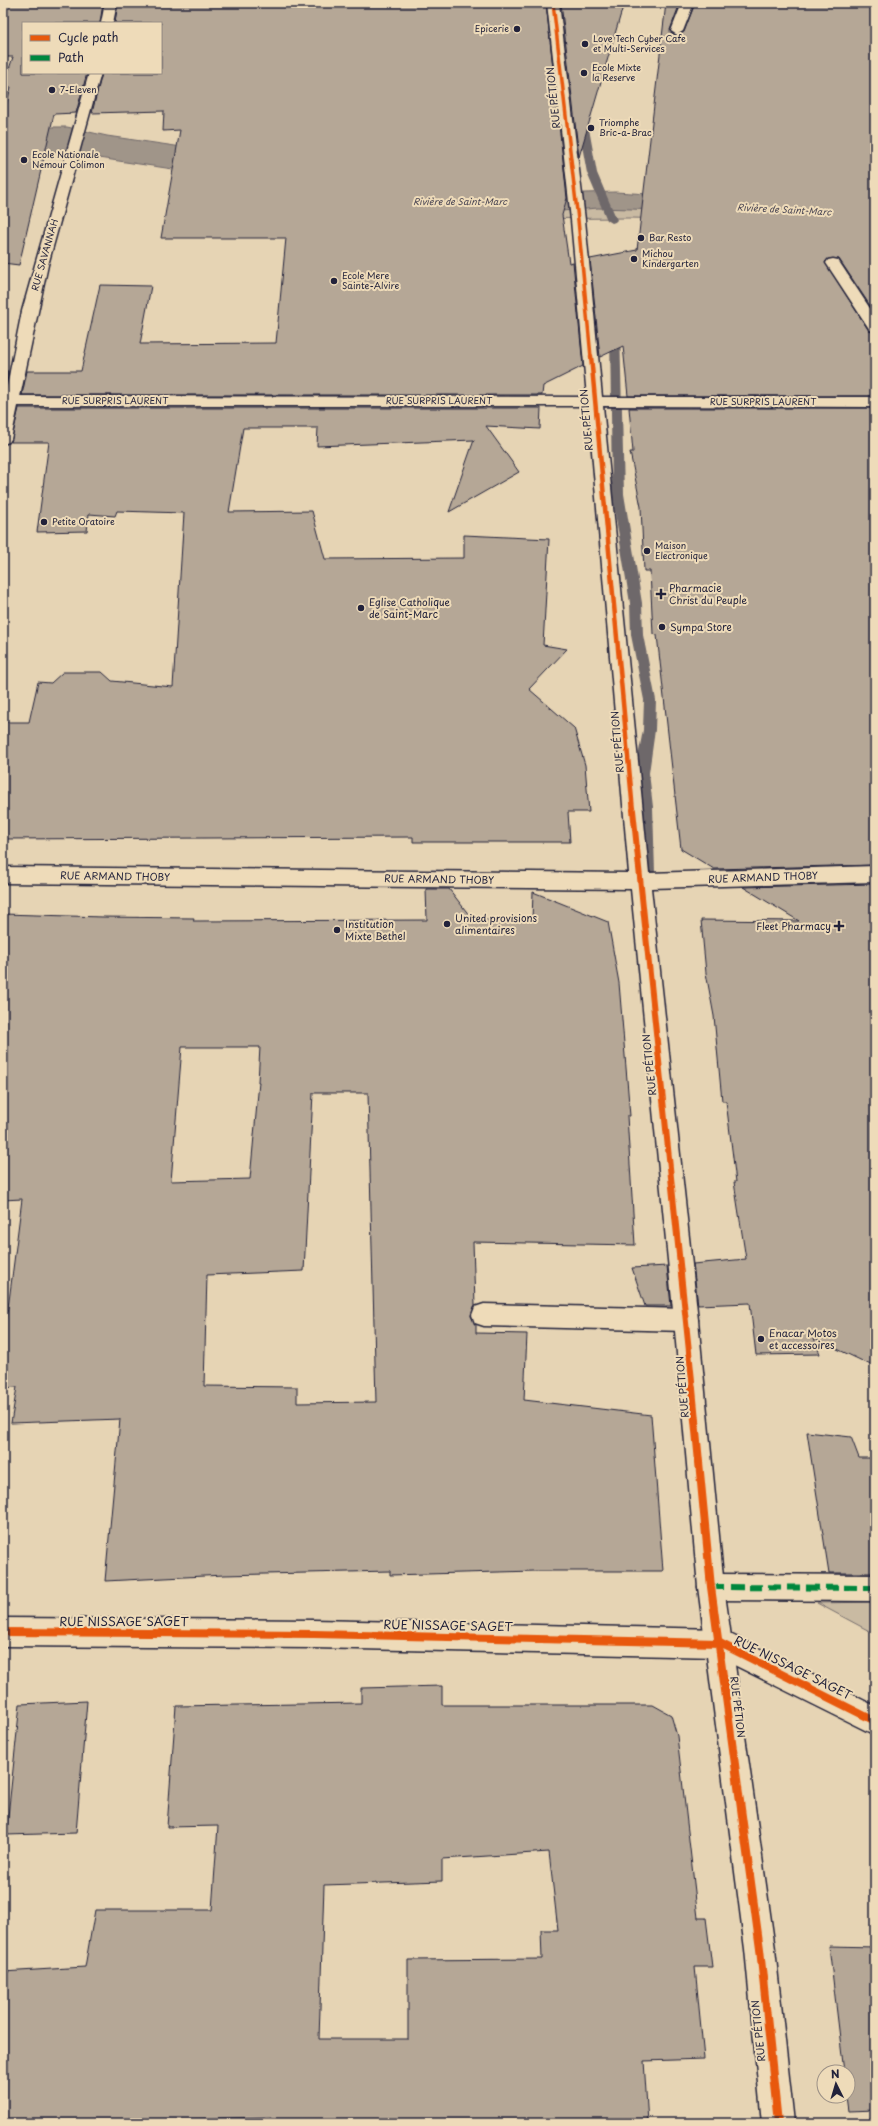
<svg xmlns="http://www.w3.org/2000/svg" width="878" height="2126" font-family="'Playpen Sans',sans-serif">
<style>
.green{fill:#c9baa2;stroke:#766e6e}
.water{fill:#a09589;stroke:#6e676a}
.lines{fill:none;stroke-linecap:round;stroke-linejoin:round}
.stream{fill:#6e676a;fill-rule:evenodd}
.building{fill:#b5a796;stroke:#22223b;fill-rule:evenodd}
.service-casing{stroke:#22223b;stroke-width:3}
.pedestrian-casing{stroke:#22223b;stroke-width:3}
.minor-casing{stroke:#22223b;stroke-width:3}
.tertiary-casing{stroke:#22223b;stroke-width:3}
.service{fill:#eedbb9;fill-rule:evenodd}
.pedestrian{fill:#eedbb9;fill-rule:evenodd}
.minor{fill:#eedbb9;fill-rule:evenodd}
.tertiary{fill:#eedbb9;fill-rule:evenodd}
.quiet{stroke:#00873e;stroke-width:6;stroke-dasharray:13 6;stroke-linecap:butt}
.cycleway-far3-casing{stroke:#eedbb9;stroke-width:5}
.cycleway-far2-casing{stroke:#eedbb9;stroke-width:6}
.cycleway-far1-casing{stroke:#eedbb9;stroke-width:8}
.cycleway-casing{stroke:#eedbb9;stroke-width:10}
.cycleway-far3{stroke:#e8590c;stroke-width:3.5}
.cycleway-far2{stroke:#e8590c;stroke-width:4.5}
.cycleway-far1{stroke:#e8590c;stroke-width:6}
.cycleway{stroke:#e8590c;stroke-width:8}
.poi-dot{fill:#22223b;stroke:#eedbb9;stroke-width:1.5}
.labels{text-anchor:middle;stroke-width:4;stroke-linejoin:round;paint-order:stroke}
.far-poi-label{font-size:9px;fill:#22223b;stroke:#eedbb9;text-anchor:start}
.far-water-label{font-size:9px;font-style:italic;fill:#484452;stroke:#eedbb9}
.far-street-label{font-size:9px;fill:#22223b;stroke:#eedbb9}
.street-label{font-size:10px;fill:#22223b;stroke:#eedbb9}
.poi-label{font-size:10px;fill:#22223b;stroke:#eedbb9;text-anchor:start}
.near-street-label{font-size:12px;fill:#22223b;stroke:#eedbb9}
</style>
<rect width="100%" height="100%" fill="#e6d4b4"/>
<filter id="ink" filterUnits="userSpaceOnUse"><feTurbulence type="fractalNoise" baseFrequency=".025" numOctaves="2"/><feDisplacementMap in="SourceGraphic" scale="8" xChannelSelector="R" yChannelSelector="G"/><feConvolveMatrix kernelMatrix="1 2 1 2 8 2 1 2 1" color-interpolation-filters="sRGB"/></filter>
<g filter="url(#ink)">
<!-- green -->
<g class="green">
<path d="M318,193L664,210L843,222L629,218L484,219Z"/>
<path d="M875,1602V1634L817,1603Z"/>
</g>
<!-- water -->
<path class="water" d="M42,127H67L107,136L182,147L557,194L615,192L783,202L664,210L598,208L549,212L173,169L3,144V133Z"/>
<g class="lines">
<!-- stream -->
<g class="stream">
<path d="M582,115L587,118L597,173L617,220L615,222L612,223L607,220L587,173L577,118Z"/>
<path d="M615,327L620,330L624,494L642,603L643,635L656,700L655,730L649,773L653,807L655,873L653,877L648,878L643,877L641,873L639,807L635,773L643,730L644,700L631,635L630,603L612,494L610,330Z"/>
</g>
</g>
<!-- building -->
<g class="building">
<path d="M3,3H103L100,23H23V73H87L76,113L54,114L19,265L3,263V117L11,87H3L13,57H3Z"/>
<path d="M118,3H546L567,198L562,215L569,263L573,262L583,366L543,386L542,395H22L27,371H81L100,285L151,286L140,344L276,343L286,238H161L180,130L163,131L164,111L92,113L102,73H161V23H115Z"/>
<path d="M561,3H624L579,157Z"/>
<path d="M666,3H680L670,30L676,36L684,32L695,3H875V313L839,259H828L825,262L869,331L875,333V396H628L623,346L600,357L590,259L637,250Z"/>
<path d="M3,371H8L3,398Z"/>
<path d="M19,408H541L540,429L486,426L519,472L449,512L474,440L317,446L318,428H243L229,512L312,511L325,559L464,558V535L549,539L543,645L567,649L529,689L574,728L585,765L589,812H568L570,842H413V837L3,839V722H29L38,682L51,683L63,672H102L112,681L173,687L184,513L117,511L115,516L89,514L87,531L37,532L49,442H11Z"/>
<path d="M629,408H875V865L714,869L681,849L657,635L653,634L650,571H644L641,507L630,452H633Z"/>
<path d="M875,884V1367L814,1338L820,1354L756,1355L750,1303L698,1305L693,1264L746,1259L734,1182H736L726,1101H722L714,1016L706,973L701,920L799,921L743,887Z"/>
<path d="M426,889H449L473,920H532L533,892L608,922L619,983L630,1116H627L635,1245L473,1242L475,1305L471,1316L476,1325V1333L527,1334L524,1400L651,1415L663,1571H535L390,1575V1571L224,1575L105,1581L120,1419L11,1423L17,1387L3,1388V1334L9,1301L22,1199L3,1200V914L103,917L194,918L193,921L427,920ZM182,1047H260L258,1082H259L250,1179L171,1181ZM313,1093H368L376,1402L297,1403V1387L204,1386L207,1275L304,1271Z"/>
<path d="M667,1266L671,1306H645L632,1268Z"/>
<path d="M807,1432L851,1437L859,1458H875V1568L871,1573H829Z"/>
<path d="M442,1686V1705H653L671,1715L677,1736L698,1918H706L712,1967H695L704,2059L644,2061L648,2123H271V2117L191,2119V2123H3V1972L85,1967L95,1910H212L218,1826L167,1827L176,1706L361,1703V1688ZM549,1852L558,1930H541L542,1959L408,1960V2039H319L324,1885L442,1881V1859Z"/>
<path d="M87,1701L76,1833L6,1835L20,1704Z"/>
<path d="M829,1946L875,1947V2110L848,2111L846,2096H848V2072H844Z"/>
</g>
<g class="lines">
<defs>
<g id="service">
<path d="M682,3H694L683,31L677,35L671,31Z"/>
<path d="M484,1304L686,1309L695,1312L698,1320L695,1328L686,1331L484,1326L475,1323L472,1315L475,1307Z"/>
</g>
<path id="pedestrian" d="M711,1574L875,1575V1601L711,1600L701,1597L698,1587L701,1577Z"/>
<g id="minor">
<path d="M547,3H559L585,220L602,397H875V407L603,406L649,873L875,866V882L651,888L698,1320L724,1587L775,1949L794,2123H762L745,1949L698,1587L674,1320L631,889L3,883V867L629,873L588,406H13L7,404L5,401L7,398L13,396L587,397L571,220Z"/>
<path d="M833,259L838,260L875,316V332L870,330L826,263L828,260Z"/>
</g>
<g id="tertiary">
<path d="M105,3H117L113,23H101Z"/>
<path d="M89,73H101L48,265L11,439L9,442L3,444V406L22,311Z"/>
<path d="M3,1618L314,1620L720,1629L875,1706V1735L718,1657L314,1648L3,1646Z"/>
</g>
</defs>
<!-- service casing -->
<use href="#service" class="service-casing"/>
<!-- pedestrian casing -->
<use href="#pedestrian" class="pedestrian-casing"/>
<!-- minor casing -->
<use href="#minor" class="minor-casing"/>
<!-- tertiary casing -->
<use href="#tertiary" class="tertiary-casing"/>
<!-- service -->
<use href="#service" class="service"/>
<!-- pedestrian -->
<use href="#pedestrian" class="pedestrian"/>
<!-- minor -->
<use href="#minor" class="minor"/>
<!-- tertiary -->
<use href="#tertiary" class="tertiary"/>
<!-- quiet -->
<path class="quiet" d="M711,1587L875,1588"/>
<defs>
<path id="cycleway-far3" d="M553,3L578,220L591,357"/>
<path id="cycleway-far2" d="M591,356L633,811"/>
<path id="cycleway-far1" d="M633,810L693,1390"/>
<g id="cycleway">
<path d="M692,1389L711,1587L760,1949L778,2123"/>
<path d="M3,1632L314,1634L720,1643L875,1721"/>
</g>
</defs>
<!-- cycleway-far3 casing -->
<use href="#cycleway-far3" class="cycleway-far3-casing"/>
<!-- cycleway-far2 casing -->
<use href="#cycleway-far2" class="cycleway-far2-casing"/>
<!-- cycleway-far1 casing -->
<use href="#cycleway-far1" class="cycleway-far1-casing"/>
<!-- cycleway casing -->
<use href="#cycleway" class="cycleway-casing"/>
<!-- cycleway-far3 -->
<use href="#cycleway-far3" class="cycleway-far3"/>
<!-- cycleway-far2 -->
<use href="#cycleway-far2" class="cycleway-far2"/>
<!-- cycleway-far1 -->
<use href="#cycleway-far1" class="cycleway-far1"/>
<!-- cycleway -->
<use href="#cycleway" class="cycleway"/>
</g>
</g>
<!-- markers -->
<g class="poi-dot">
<circle cx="517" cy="29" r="4"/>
<circle cx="585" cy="44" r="4"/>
<circle cx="584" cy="73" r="4"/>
<circle cx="52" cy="90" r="4"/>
<circle cx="591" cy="128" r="4"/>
<circle cx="24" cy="160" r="4"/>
<circle cx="641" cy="238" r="4"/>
<circle cx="634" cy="259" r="4"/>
<circle cx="334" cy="281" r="4"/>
<circle cx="44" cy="522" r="4"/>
<circle cx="647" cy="551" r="4"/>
<path d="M659 588h4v4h4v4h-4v4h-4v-4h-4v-4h4z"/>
<circle cx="361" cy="608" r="4"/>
<circle cx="662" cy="627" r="4"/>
<circle cx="447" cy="924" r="4"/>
<path d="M837 920h4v4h4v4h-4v4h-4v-4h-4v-4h4z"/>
<circle cx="337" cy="930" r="4"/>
<circle cx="761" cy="1339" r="4"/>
</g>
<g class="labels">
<!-- far-poi labels -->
<g class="far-poi-label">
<text x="509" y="32" text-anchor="end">Epicerie</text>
<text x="593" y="42">Love Tech Cyber Cafe<tspan x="593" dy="10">et Multi-Services</tspan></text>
<text x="592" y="71">Ecole Mixte<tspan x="592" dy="10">la Reserve</tspan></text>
<text x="60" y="93">7-Eleven</text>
<text x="599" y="126">Triomphe<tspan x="599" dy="10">Bric-a-Brac</tspan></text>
<text x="32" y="158">Ecole Nationale<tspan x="32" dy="10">Nemour Colimon</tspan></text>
<text x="649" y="241">Bar Resto</text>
<text x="642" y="257">Michou<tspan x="642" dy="10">Kindergarten</tspan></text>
<text x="342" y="279">Ecole Mere<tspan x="342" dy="10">Sainte-Alvire</tspan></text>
<text x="52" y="525">Petite Oratoire</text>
<text x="655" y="549">Maison<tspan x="655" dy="10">Electronique</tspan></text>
</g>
<!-- far-water labels -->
<g class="far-water-label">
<text x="460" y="205">Rivière de Saint-Marc</text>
<text transform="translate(784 210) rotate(3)" y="3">Rivière de Saint-Marc</text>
</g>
<!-- far-street labels -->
<g class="far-street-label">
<text transform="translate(45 255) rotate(-74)" y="3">RUE SAVANNAH</text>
<text x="115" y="404">RUE SURPRIS LAURENT</text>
<text x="439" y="404">RUE SURPRIS LAURENT</text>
<text x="763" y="405">RUE SURPRIS LAURENT</text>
</g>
<!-- street labels -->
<g class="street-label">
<text transform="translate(553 98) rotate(-96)" y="4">RUE PÉTION</text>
<text transform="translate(586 420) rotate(-95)" y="4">RUE PÉTION</text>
<text transform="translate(617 742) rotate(-95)" y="4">RUE PÉTION</text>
<text transform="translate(115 876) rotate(1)" y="4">RUE ARMAND THOBY</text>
<text transform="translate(763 877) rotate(-2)" y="4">RUE ARMAND THOBY</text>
<text transform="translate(439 879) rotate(1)" y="4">RUE ARMAND THOBY</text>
<text transform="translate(649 1065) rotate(-96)" y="4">RUE PÉTION</text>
<text transform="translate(682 1387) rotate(-95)" y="4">RUE PÉTION</text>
<text transform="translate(738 1707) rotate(83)" y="4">RUE PÉTION</text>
<text transform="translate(758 2031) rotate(-96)" y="4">RUE PÉTION</text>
</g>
<!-- poi labels -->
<g class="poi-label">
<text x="669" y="592">Pharmacie<tspan x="669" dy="12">Christ du Peuple</tspan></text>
<text x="369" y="606">Eglise Catholique<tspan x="369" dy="12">de Saint-Marc</tspan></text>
<text x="670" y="631">Sympa Store</text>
<text x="455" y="922">United provisions<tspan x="455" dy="12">alimentaires</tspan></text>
<text x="345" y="928">Institution<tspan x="345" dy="12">Mixte Bethel</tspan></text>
<text x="831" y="930" text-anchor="end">Fleet Pharmacy</text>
<text x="769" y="1337">Enacar Motos<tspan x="769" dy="12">et accessoires</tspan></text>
</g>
<!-- near-street labels -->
<g class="near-street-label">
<text x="124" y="1626">RUE NISSAGE SAGET</text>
<text transform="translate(448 1626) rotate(1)" y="4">RUE NISSAGE SAGET</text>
<text transform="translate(793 1668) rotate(26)" y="4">RUE NISSAGE SAGET</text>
</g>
</g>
<!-- margin -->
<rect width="878" height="2126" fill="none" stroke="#eedbb9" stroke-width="16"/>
<rect x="8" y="8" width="862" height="2110" fill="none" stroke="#22223b" stroke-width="1.5" filter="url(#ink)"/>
<!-- legend -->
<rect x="22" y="22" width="140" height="52" fill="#eedbb9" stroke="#9c9187"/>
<rect x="30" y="35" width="20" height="6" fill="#e8590c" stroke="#9c9187"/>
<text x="58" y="42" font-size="12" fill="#22223b">Cycle path</text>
<rect x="30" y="55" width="20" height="6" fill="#00873e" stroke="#9c9187"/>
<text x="58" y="62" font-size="12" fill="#22223b">Path</text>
<!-- north arrow -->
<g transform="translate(836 2084) rotate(355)"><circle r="19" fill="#eedbb9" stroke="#9c9187"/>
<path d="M0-3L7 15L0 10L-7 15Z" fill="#22223b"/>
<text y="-6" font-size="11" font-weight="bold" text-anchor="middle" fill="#22223b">N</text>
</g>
</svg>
